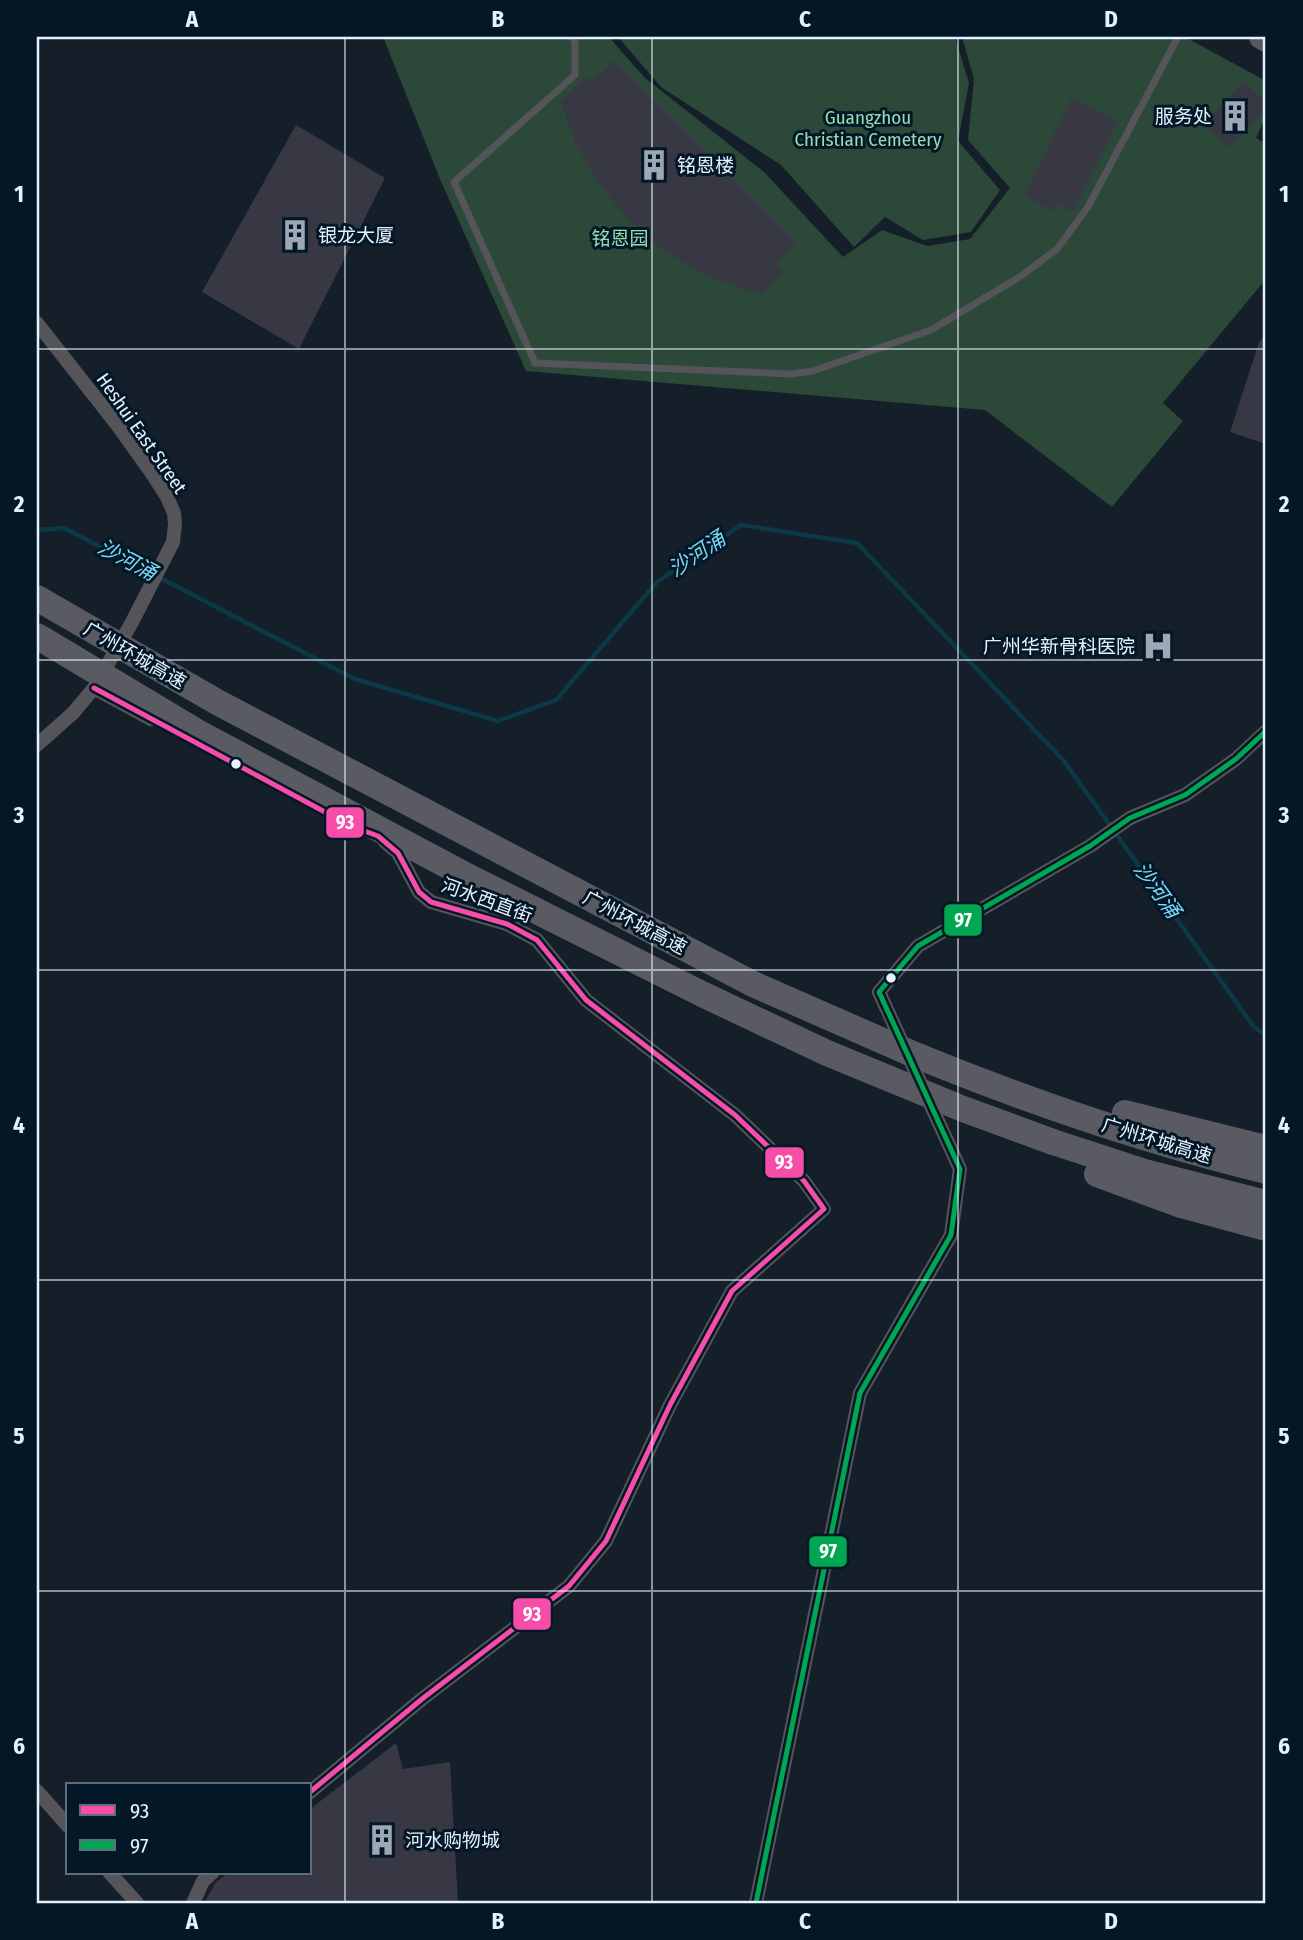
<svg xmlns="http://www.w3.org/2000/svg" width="1303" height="1940" font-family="'Fira Sans Condensed','Noto Sans SC',sans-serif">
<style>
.green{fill:#2b4838}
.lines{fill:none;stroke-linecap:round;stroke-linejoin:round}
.stream{stroke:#0b3945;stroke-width:4.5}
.building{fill:#373844}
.service{stroke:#555459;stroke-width:7}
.minor{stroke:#555459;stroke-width:14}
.trunk{stroke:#56585f;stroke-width:24}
.motorway{stroke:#5a5b62;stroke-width:26}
.motorway-bridge{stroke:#5a5b62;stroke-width:26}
.bus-1-casing{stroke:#031727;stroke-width:10}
.bus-2-casing{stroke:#031727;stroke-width:10}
.bus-1{stroke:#f54da8;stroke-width:5}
.bus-2{stroke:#00a651;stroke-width:5}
.grid{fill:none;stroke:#e5f2fe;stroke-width:2;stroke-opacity:0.55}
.bus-dot{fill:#e5f2fe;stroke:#031727;stroke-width:2.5}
.labels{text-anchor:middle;stroke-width:6;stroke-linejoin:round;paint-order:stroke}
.poi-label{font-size:19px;fill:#e5f2fe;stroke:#031727;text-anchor:start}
.park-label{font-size:19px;fill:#97deaf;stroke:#031727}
.street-label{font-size:19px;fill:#e5f2fe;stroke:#031727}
.water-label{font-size:21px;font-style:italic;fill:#79d9f3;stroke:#031727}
.line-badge{stroke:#031727;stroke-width:2.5}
.badge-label{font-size:19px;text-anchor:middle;font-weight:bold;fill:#fff}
.neatline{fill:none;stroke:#e5f2fe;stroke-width:2.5}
.grid-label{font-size:23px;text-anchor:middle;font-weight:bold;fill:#e5f2fe}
</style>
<rect width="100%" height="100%" fill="#141f2a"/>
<!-- green -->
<g class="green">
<path d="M383,37H609L644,77L764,172L843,257L882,230L927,246L970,239L1010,188L968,140L974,79L962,37H1185L1266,81V116L1256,138L1266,144V279L1163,403L1183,421L1112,507L985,410L526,371L440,179Z"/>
<path d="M618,37H955L969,83L958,141L1000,190L971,232L923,240L885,217L854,247L781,165L661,87Z"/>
</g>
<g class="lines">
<!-- stream -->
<path class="stream" d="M37,530L64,528L355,679L498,721L556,700L657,582L741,525L857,543L1064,761L1254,1027L1266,1035"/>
</g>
<!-- building -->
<g class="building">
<path d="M615,61L796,242L776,263L783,272L760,295L713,278L663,251L627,218L600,185L577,146L560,101L587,76L592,81Z"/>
<path d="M1243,81L1266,102V107L1230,148L1204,125Z"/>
<path d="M1072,98L1118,121L1073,212L1057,204L1053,211L1024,196Z"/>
<path d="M296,125L385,178L299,349L202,292Z"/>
<path d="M1266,334V444L1230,432L1259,342Z"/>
<path d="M396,1743L403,1769L450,1762L458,1903H204L216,1882L229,1872H310V1809Z"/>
</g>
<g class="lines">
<!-- service -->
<path class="service" d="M572,37L575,42V75L454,182L535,363L791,374L813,371L931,330L1021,276L1057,249L1088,207L1178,37"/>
<!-- minor -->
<g class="minor">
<path d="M37,323L118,426L153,475L167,497L174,513L175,525L173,542L131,624L94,688L73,713L37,745"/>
<path d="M94,688L151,719"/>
<path d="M37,1791L68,1826"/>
<path d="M310,1792L422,1699L569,1586L606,1541L670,1405L732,1291L824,1209L804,1181L735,1115L586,1000L537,940L507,924L431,902L419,892L398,853L385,842"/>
<path d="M109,1872L137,1903"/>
<path d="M193,1903L203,1881L213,1872"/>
<path d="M756,1903L860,1393L951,1235L960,1169L879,992L918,946L1090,846L1130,818L1185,795L1236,759L1266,731"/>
</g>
<!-- trunk -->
<path class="trunk" d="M1261,37L1266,40"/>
<!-- motorway -->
<g class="motorway">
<path d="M908,1052C1024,1100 1144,1141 1266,1171"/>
<path d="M1125,1113L1266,1148"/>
</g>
<!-- motorway-bridge -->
<g class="motorway-bridge">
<path d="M37,598L217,702L753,984L908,1052"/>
<path d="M37,636L197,732L467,876L702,994L827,1053L963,1109L1053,1142L1145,1172L1266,1203"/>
<path d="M1097,1174L1181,1205L1266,1228"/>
</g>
<defs>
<path id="bus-1" d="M94,688L351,826L378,836L398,853L419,892L431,902L507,924L537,940L586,1000L735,1115L804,1181L824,1209L732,1291L670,1405L606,1541L569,1586L422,1699L310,1792"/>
<path id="bus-2" d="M756,1903L860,1393L951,1235L960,1169L879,992L918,946L1090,846L1130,818L1185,795L1236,759L1266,731"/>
</defs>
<!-- bus-1 casing -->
<use href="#bus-1" class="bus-1-casing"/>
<!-- bus-2 casing -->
<use href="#bus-2" class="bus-2-casing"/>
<!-- bus-1 -->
<use href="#bus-1" class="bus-1"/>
<!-- bus-2 -->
<use href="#bus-2" class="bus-2"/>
</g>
<!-- grid -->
<path class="grid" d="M345,37V1903M652,37V1903M958,37V1903M37,349H1266M37,660H1266M37,970H1266M37,1280H1266M37,1591H1266"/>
<!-- icons -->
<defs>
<symbol id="building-bare" viewBox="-9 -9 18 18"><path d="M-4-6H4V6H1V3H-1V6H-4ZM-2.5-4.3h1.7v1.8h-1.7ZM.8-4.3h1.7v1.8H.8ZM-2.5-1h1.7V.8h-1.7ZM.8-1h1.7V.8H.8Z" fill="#9ca8b4" stroke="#031727" stroke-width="2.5" paint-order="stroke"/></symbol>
<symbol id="hospital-bare" viewBox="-9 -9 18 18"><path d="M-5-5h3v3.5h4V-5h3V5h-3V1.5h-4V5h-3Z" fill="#9ca8b4" stroke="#031727" stroke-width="2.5" paint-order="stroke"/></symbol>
</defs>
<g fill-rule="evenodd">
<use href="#building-bare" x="1213" y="94" width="44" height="44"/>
<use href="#building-bare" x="632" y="143" width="44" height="44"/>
<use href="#building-bare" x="273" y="213" width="44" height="44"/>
<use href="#hospital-bare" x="1136" y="624" width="44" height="44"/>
<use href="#building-bare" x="360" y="1818" width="44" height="44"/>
</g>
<!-- markers -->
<g class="bus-dot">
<circle cx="236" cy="764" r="6"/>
<circle cx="891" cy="978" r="6"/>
</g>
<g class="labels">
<!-- poi labels -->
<g class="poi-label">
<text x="1212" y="123" text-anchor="end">服务处</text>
<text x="677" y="172">铭恩楼</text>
<text x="318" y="242">银龙大厦</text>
<text x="1135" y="653" text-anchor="end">广州华新骨科医院</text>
<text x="405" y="1847">河水购物城</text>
</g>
<!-- park labels -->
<g class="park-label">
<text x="868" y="124">Guangzhou<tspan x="868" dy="22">Christian Cemetery</tspan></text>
<text x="620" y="245">铭恩园</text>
</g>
<!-- street labels -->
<g class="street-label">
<text transform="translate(142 433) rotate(55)" y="7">Heshui East Street</text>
<text transform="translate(135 655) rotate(30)" y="7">广州环城高速</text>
<text transform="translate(487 900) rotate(20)" y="7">河水西直街</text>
<text transform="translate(635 922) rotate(28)" y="7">广州环城高速</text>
<text transform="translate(1157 1140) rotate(17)" y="7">广州环城高速</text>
</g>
<!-- water labels -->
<g class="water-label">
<text transform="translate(697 554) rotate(-34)" y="7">沙河涌</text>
<text transform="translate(127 560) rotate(28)" y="7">沙河涌</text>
<text transform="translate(1157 890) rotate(54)" y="7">沙河涌</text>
</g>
</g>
<g class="line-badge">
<rect x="325" y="806" width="40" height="33" rx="7" fill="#f54da8"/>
<rect x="943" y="903" width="40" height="34" rx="7" fill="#00a651"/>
<rect x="764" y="1146" width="41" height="33" rx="7" fill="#f54da8"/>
<rect x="808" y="1535" width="40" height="33" rx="7" fill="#00a651"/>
<rect x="512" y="1597" width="40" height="34" rx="7" fill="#f54da8"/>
</g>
<g class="badge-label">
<text x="345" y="829">93</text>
<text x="963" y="927">97</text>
<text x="784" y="1169">93</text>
<text x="828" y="1558">97</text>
<text x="532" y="1621">93</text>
</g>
<!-- border -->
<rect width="1303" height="1940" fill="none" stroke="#031727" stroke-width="77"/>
<!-- legend -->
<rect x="66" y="1783" width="245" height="91" fill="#031727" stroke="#5d6f7d" stroke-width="2"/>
<rect x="80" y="1805" width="35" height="10" fill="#f54da8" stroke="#5d6f7d" stroke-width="2"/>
<text x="130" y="1818" font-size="21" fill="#e5f2fe">93</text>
<rect x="80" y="1840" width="35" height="10" fill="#00a651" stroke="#5d6f7d" stroke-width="2"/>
<text x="130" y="1853" font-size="21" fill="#e5f2fe">97</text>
<rect x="38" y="38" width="1226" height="1864" class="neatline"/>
<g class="grid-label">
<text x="192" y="27">A</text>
<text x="498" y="27">B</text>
<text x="805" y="27">C</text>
<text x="1111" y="27">D</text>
<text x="19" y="202">1</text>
<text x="1284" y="202">1</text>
<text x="19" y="512">2</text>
<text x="1284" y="512">2</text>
<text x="19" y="823">3</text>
<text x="1284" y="823">3</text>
<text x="19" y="1133">4</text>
<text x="1284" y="1133">4</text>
<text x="19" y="1444">5</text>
<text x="1284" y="1444">5</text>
<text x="19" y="1754">6</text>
<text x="1284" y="1754">6</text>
<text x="192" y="1929">A</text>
<text x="498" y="1929">B</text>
<text x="805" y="1929">C</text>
<text x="1111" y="1929">D</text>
</g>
</svg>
